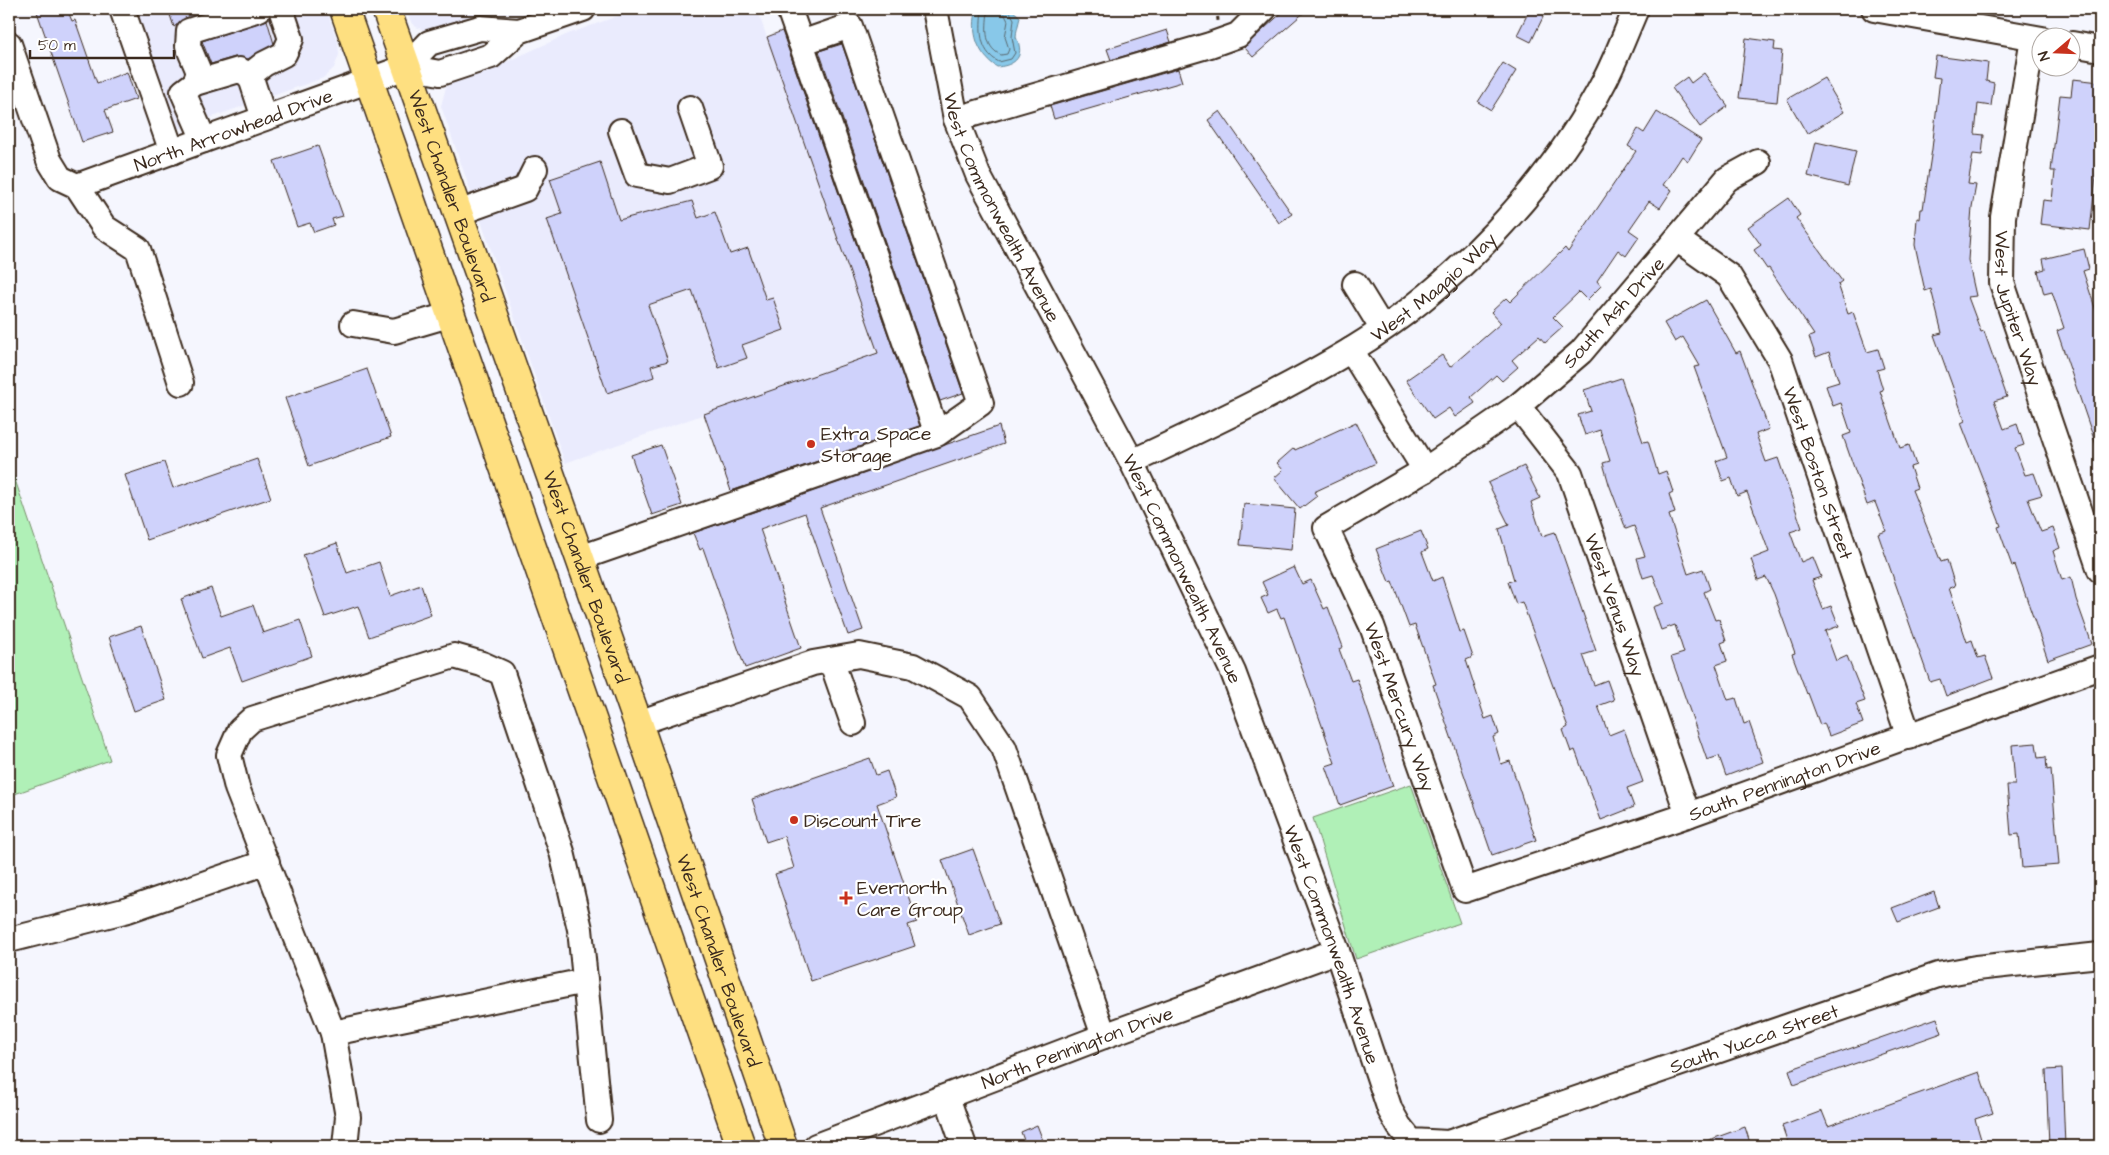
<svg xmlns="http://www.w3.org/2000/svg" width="2109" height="1155" font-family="'Architects Daughter',sans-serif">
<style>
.built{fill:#eaebfd}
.green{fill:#b0f0b7;stroke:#768d6a}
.water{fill:#88c8e9;stroke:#698998}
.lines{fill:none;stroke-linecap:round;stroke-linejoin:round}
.shore{stroke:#5a696f;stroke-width:1}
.building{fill:#cfd2fb;stroke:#3b2a1e}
.minor-casing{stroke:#3b2a1e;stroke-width:28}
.major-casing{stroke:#3b2a1e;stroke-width:31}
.path{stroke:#3b2a1e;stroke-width:3;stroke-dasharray:4 4;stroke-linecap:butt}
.minor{stroke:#fff;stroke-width:24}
.major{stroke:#fedf80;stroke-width:28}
.poi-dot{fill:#c8321e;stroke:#fff;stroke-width:2}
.labels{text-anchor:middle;stroke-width:4.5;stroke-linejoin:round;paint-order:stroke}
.street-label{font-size:19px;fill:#3b2a1e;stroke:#fff}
.poi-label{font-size:19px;fill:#3b2a1e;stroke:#fff;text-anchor:start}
</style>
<rect width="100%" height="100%" fill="#f5f6fe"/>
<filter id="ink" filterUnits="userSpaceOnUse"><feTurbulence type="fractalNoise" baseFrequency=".02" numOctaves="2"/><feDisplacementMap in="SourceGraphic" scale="10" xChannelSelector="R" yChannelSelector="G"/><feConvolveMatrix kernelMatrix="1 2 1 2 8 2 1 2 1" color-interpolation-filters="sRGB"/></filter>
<g filter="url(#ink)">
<!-- built -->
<g class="built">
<path d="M127,9H326L338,42L339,55L334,68L323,78L170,132Z"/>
<path d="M406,9H506L432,33L416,27L410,20Z"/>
<path d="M637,9H757L874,343L876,354L565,463L441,106L446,87L458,80L504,63L568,34Z"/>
</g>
<!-- green -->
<g class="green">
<path d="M9,462L110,760L9,796Z"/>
<path d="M1411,784L1460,923L1356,959L1313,818Z"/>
</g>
<!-- water -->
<path class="water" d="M977,9H1011L1020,17C1019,23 1016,31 1016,37C1017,40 1019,43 1019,45C1023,61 1009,66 997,67C977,54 970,31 977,9Z"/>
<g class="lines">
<!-- shore -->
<g class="shore">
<path d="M982,9C980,28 978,51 999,62L1011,59L1015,53L1012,37L1014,19L1008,9"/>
<path d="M988,9C987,25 982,46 1001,55L1007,54L1009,49L1005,37L1008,21L1002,9"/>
</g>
</g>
<!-- building -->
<g class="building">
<path d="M36,9H67L72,21L75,20L97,83L127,72L136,99L105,110L113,132L82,142Z"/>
<path d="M168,9H214L185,18L174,27Z"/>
<path d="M1286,9H1308L1253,57L1244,47Z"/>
<path d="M1530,9H1547L1531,42L1517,35Z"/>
<path d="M267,20L274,44L248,59L235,57L211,64L202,41Z"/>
<path d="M1167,30L1171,42L1111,60L1107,49Z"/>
<path d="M782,31L920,426L731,491L704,414L878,353L767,37Z"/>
<path d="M1746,38L1775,42L1774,50L1782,51L1777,102L1739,98Z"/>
<path d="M842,44L963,393L940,401L819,51Z"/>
<path d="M1936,56L1988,63L1986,81L1994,83L1991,106L1978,104L1975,134L1984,135L1982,155L1973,154L1968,184L1976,185L1972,207L1968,260L1976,296L1968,297L1981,332L1984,331L2007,397L1994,401L2004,429L2017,424L2024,445L2015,448L2025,475L2034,473L2042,495L2028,499L2041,532L2053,528L2060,548L2053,551L2062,580L2071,577L2076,599L2092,644L2048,660L2015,565L2012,566L1998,527L2001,526L1961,423L1965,421L1934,335L1942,333L1931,289L1925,291L1915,245L1917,218L1920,219L1921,209H1923L1932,149L1940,78L1933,77Z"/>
<path d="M1503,63L1516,71L1491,110L1478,102Z"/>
<path d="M1178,69L1182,82L1054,119L1050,106Z"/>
<path d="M1704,73L1728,106L1700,127L1672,88L1687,77L1691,83Z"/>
<path d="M1824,78L1844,112L1807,134L1787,99Z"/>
<path d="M2073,79L2100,82V161L2098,177H2096L2090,230L2040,224L2043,200L2052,201L2055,171H2051L2060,95L2071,96Z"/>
<path d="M1220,111L1292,214L1279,223L1208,120Z"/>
<path d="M1657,112L1701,140L1688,161L1682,156L1663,185L1672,190L1660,208L1649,201L1629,230L1639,237L1626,256L1618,250L1597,281L1601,286L1587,300L1579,292L1553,317L1563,327L1545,343L1539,336L1512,360L1518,367L1502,381L1496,375L1471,397L1475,403L1455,417L1449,408L1433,419L1406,380L1442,355L1450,367L1501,323L1491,312L1506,298L1510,302L1565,248L1568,252L1636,151L1628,146L1638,129L1644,133Z"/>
<path d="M1816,142L1856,151L1848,186L1808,176Z"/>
<path d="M318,146L343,216L332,219L334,225L314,232L310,223L297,227L274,161Z"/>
<path d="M600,162L619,220L692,201L698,218L715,212L730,254L748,248L766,300L773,298L784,330L742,345L747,358L719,368L692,290L648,305L668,361L651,366L654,377L607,393L547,219L562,214L550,179Z"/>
<path d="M1789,198L1800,215L1796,218L1842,281L1838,284L1848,314L1853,312L1867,352L1878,349L1884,368L1877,370L1883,390L1880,391L1900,448L1909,445L1916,465L1910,467L1917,488L1912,490L1941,562L1947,560L1955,586L1949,588L1967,642L1972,640L1978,658L1985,656L1993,678L1946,696L1940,679L1930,682L1878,534L1886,531L1875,502L1867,505L1843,436L1851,433L1841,403L1833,406L1826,386L1839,382L1829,352L1816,357L1809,337L1814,335L1769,268L1767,269L1754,250L1761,245L1748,227Z"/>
<path d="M2084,249L2089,269L2083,271L2100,323V448H2097L2057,331L2064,328L2052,292L2044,294L2038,271L2045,269L2043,259Z"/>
<path d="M1706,300L1736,353L1740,351L1769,429L1756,434L1766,462L1778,458L1802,528L1790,532L1801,562L1813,557L1821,577L1812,580L1823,609L1831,606L1839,626L1825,631L1836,661L1847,656L1865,701L1856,704L1863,723L1829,736L1824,723L1820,725L1808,693L1807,694L1792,654L1795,653L1774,594L1766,577L1758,580L1751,559L1769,552L1747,492L1737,496L1731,478L1723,481L1716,461L1727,457L1694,367L1700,366L1683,337L1675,342L1664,323Z"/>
<path d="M367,369L391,437L309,466L285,398Z"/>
<path d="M1621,378L1643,442L1648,441L1658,474L1666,471L1673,492L1669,494L1675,513L1669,515L1688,574L1703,569L1710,589L1704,592L1715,620L1719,619L1726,641L1721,643L1727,661L1716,665L1728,700L1736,698L1744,724L1749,722L1763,762L1726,776L1719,756L1707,760L1671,657L1684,653L1675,625L1661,630L1653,607L1664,603L1653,575L1643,578L1637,558L1645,556L1634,526L1626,529L1609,484L1603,463L1610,461L1600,430L1585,435L1578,415L1591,411L1584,390Z"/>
<path d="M1356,422L1376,463L1314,492L1317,496L1300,509L1274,478L1283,470L1277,463L1294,448L1295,450Z"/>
<path d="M999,426L1004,444L820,508L863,630L848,635L805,513L760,529L801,648L745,668L703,548L700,550L693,533Z"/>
<path d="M661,445L682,505L652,515L631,455Z"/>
<path d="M257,459L271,498L147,540L125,475L164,462L173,488Z"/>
<path d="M1524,466L1540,498L1531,502L1542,536L1555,532L1596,651L1583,655L1594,685L1607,680L1614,700L1598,706L1609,735L1624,729L1643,782L1627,788L1634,807L1601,820L1575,750L1571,752L1563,730L1568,727L1522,602L1516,604L1508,582L1514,580L1499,529L1509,525L1488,483Z"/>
<path d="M1244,504L1295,509L1291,550L1240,545Z"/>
<path d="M1421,531L1428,549L1422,552L1433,581L1442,577L1460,632L1464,631L1473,657L1466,660L1485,719L1493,716L1499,734L1493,737L1501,764L1510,761L1536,840L1492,855L1433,685L1436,684L1415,625L1409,627L1392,581L1389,582L1376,549Z"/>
<path d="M337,543L347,573L379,562L390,596L421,585L431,615L369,637L358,606L325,617L303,555Z"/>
<path d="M1294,567L1302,584L1311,580L1324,609L1328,607L1343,647L1339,649L1351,681L1357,679L1393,786L1340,805L1326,766L1335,763L1284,617L1281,618L1277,609L1268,613L1261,598L1268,595L1262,582Z"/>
<path d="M211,588L221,616L253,605L263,633L300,620L312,656L242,681L230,648L202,658L181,599Z"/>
<path d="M141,626L166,700L134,711L109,637Z"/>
<path d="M2036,743L2038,758L2046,757L2047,770L2051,769L2059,865L2022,868L2019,834L2011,835L2007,785H2015L2012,745Z"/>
<path d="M870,758L876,775L887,771L896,797L877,804L917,922L908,925L915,946L811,981L775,874L794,868L784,836L766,842L752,799Z"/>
<path d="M973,849L1000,924L969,935L942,860Z"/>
<path d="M1934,892L1939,907L1898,922L1892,908Z"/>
<path d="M1937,1018L1942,1033L1794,1085L1789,1070Z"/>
<path d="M2062,1069L2065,1146H2049L2046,1070Z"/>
<path d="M1979,1072L1993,1113L1975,1119L1983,1146H1789L1782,1126L1822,1111L1828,1126Z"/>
<path d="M1037,1125L1045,1146H1026L1021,1132Z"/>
<path d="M1745,1127L1751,1146H1698V1144Z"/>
</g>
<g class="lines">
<defs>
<g id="minor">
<path d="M122,9L172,152"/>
<path d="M789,9L801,43"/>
<path id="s1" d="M935,9L956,119L978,175L1132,462L1233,672L1337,951L1390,1110L1399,1126L1411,1141L1448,1143L1938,975L1976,968L2100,955"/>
<path d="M1874,9L2042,39"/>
<path id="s2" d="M2033,38L2003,217L2002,283L2100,570"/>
<path d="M9,44L49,160L60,178L77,186"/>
<path d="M2072,44L2100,49"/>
<path d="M406,67L440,73L491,56L519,31"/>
<path d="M195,83L199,72L188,46L189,31L259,9"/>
<path d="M264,118L250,75L264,64L284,54L291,39L281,9"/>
<path d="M956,119L1210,45L1238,35L1264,9"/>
<path d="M621,131L637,175L670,181L710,166L690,108"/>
<path d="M204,140L183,92L195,83L239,70L250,75"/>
<path id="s3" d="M1758,162L1727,179L1581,352L1518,406L1425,470L1326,528L1372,626L1465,890L1688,815L2100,667"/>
<path id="s4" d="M77,186L406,67L429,43L480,28L519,31L583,9"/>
<path d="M77,186L104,227L138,249L181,383"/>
<path d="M458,213L525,189L535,169"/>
<path id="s5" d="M1678,240L1729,276L1780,360L1909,737"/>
<path d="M1355,284L1382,328"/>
<path d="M353,324L394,331L452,314"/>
<path d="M1351,350L1425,470"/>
<path id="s6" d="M1518,406L1570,473L1688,815"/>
<path id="s7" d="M1132,462C1206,427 1281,392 1351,350C1453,288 1551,185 1606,78C1617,56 1626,32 1636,9"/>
<path d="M580,558L937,434L801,43L850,26L981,403L937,434"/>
<path d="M831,660L853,723"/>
<path d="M638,723L813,663L859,655L913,666L970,697L1004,748L1104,1036"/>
<path d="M9,940L128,910L267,862"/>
<path d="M333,1033L585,981"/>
<path d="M947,1097L964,1146"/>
<path d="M345,1146L348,1117L333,1033L237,788L229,755L240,730L252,719L454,656L482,664L502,673L562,852L580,929L599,1120"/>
<path id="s8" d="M816,1146L1104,1036L1337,951"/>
</g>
<g id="major">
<path d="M344,9L741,1146"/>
<path id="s9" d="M386,9L638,723L783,1146"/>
</g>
</defs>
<!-- minor casing -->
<use href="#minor" class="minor-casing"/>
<!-- major casing -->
<use href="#major" class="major-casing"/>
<!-- path -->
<path class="path" d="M1217,9L1218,21"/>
<!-- minor -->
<use href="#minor" class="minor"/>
<!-- major -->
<use href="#major" class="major"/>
</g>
</g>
<!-- markers -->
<g class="poi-dot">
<circle cx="811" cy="444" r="5"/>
<circle cx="794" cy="820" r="5"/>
<path d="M843.5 890.5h5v5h5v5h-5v5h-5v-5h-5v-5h5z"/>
</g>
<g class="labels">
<!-- street labels -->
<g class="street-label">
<text dy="7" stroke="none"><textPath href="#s4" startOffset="166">North Arrowhead Drive</textPath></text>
<text dy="7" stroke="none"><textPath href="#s9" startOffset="198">West Chandler Boulevard</textPath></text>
<text dy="7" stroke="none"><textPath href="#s1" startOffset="211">West Commonwealth Avenue</textPath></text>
<text dy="7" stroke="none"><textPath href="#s7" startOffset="350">West Maggio Way</textPath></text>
<text dy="7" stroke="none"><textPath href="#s2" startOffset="275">West Jupiter Way</textPath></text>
<text transform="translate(1613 312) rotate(-48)" y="7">South Ash Drive</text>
<text dy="7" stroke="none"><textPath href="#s5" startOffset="280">West Boston Street</textPath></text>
<text dy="7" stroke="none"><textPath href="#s1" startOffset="616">West Commonwealth Avenue</textPath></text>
<text dy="7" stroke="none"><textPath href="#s9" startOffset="602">West Chandler Boulevard</textPath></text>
<text dy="7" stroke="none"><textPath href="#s6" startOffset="224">West Venus Way</textPath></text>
<text dy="7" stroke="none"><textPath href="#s3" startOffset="766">West Mercury Way</textPath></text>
<text dy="7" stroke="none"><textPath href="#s3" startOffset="1298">South Pennington Drive</textPath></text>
<text dy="7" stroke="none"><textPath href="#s1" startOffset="1021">West Commonwealth Avenue</textPath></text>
<text dy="7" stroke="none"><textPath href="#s9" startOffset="1008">West Chandler Boulevard</textPath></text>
<text dy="7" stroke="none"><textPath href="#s1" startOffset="1594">South Yucca Street</textPath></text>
<text dy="7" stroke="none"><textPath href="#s8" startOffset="279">North Pennington Drive</textPath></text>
</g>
<!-- poi labels -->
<g class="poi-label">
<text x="821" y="440">Extra Space<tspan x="821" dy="22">Storage</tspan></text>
<text x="804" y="827">Discount Tire</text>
<text x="857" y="894">Evernorth<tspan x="857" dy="22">Care Group</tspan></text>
</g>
</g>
<!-- margin -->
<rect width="2109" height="1155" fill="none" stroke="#fff" stroke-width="30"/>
<rect x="15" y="15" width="2079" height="1125" fill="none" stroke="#3b2a1e" stroke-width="2" filter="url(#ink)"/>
<!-- north arrow -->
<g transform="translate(2056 52) rotate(251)"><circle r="24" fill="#ffffff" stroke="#b1aaa5"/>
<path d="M0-4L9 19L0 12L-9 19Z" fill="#c8321e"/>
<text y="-8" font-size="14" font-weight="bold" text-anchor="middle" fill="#3b2a1e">N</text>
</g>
<!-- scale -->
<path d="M30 50v8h144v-8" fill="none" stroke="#3b2a1e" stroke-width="2.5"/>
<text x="38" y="50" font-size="15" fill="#3b2a1e" stroke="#ffffff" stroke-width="4" paint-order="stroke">50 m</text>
</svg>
